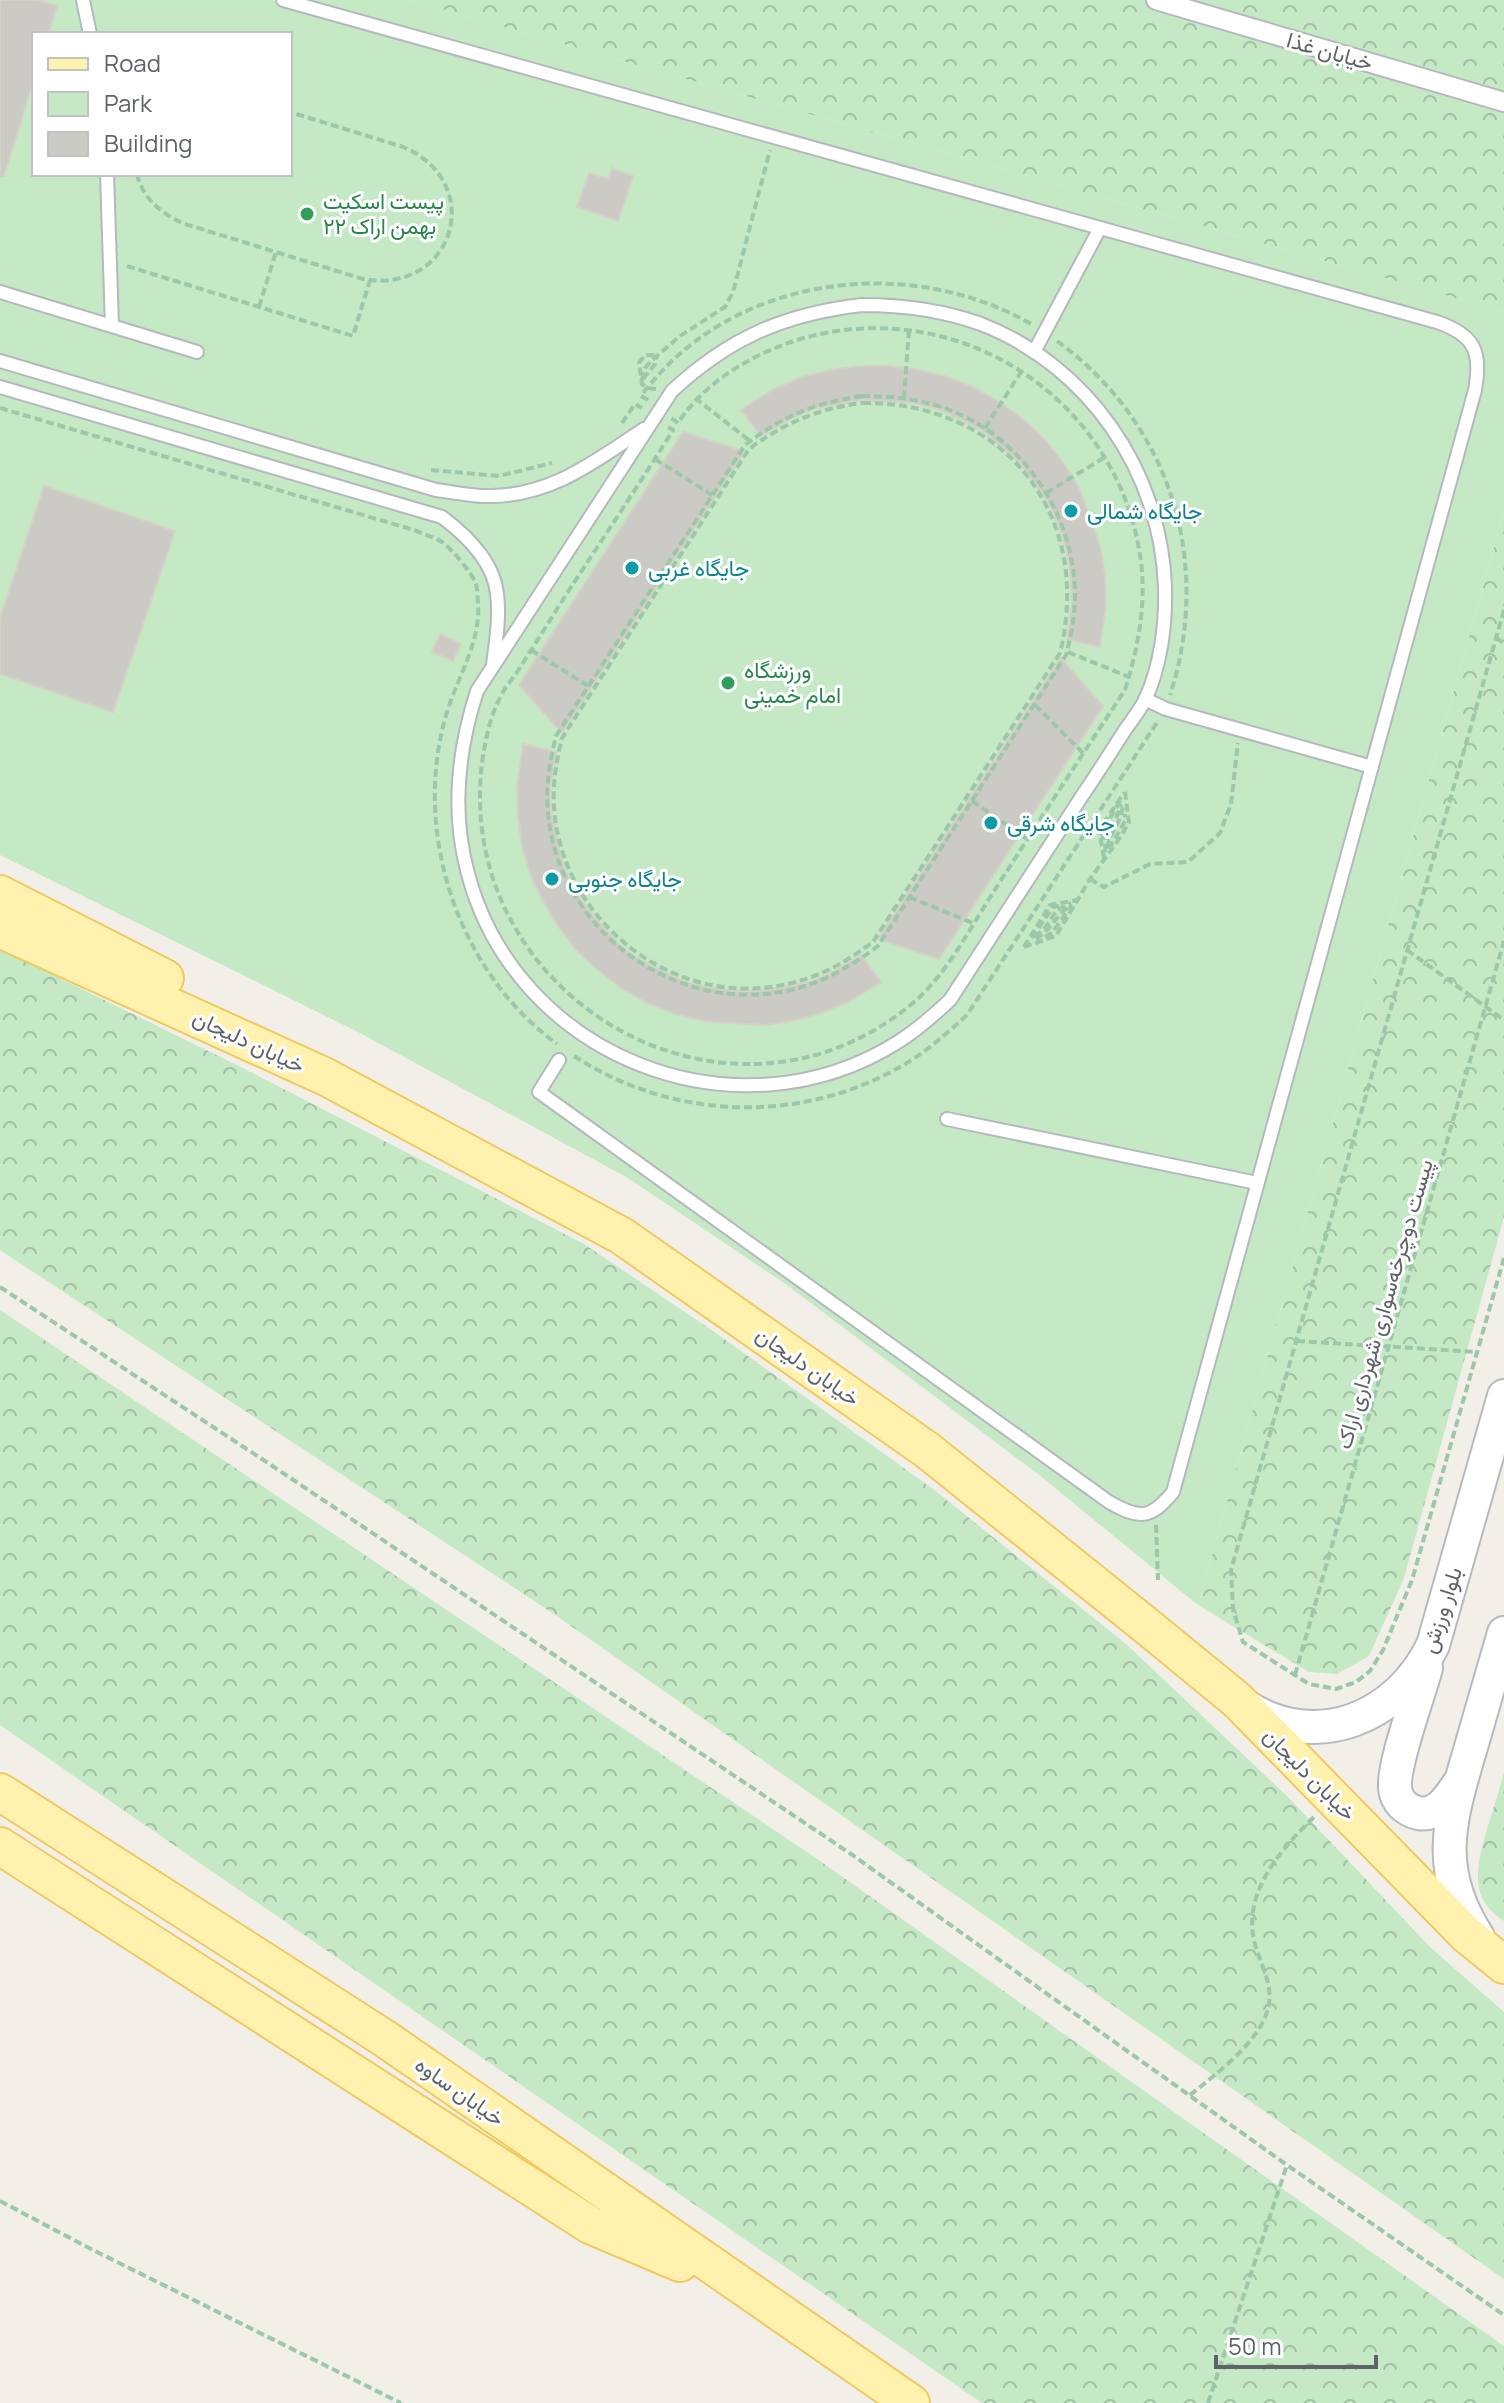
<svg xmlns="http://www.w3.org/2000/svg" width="1504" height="2403" font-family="Manrope,Vazirmatn,sans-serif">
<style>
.green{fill:#c5e8c5;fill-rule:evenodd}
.forest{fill:url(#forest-crowns)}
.building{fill:#cccac5;stroke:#d6d1c6;stroke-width:2}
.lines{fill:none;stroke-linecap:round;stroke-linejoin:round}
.service-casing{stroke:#b5b8bc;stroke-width:16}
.pedestrian-casing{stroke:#b5b8bc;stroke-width:22}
.secondary-casing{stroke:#b6babf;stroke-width:36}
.primary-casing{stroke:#f2c960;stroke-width:40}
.path{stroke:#9cc7a9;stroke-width:4;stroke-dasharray:8 4;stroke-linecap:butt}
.service{stroke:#fff;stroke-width:12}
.pedestrian{stroke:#fff;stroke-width:18}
.secondary{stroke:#fff;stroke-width:32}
.primary{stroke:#fff2af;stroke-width:36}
.leisure-dot{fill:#2e9e5b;stroke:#fff;stroke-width:3}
.culture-dot{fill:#0f9aa8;stroke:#fff;stroke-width:3}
.labels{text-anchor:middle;stroke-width:6;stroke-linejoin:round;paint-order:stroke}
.street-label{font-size:22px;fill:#5f6368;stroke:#fff}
.leisure-label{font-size:22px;fill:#27864d;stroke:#fff;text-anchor:start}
.culture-label{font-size:22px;fill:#0d838f;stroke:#fff;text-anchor:start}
</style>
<defs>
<pattern id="forest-crowns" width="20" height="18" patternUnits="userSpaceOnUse" patternTransform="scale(2)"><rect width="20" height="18" fill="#c5e8c5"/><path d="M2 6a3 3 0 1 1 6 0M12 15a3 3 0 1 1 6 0" fill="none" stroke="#a3c0a4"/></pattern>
</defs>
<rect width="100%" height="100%" fill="#f1efe8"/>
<!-- green -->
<path class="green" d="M0,0H409L1504,312V512L1198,1605L1038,1474L787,1285L628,1178L358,1032L0,855ZM34,34H290V174H34Z"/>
<!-- forest -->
<g class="forest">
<path d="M409,0H1504V312Z"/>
<path d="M1504,512V1217L1404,1578L1369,1656L1337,1674L1309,1672L1198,1605Z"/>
<path d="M0,949L245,1069L584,1244L716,1333L933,1489L1126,1644L1287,1796L1430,1947L1504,2012V2279L551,1612L0,1250Z"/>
<path d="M0,1310L813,1856L1504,2346V2403H982L0,1725Z"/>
<path d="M1504,1772V1921C1466,1897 1478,1862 1488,1826C1494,1808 1499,1790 1504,1772Z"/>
</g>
<!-- building -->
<g class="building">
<path d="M0,0H37L57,6L48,34H34V79L4,176H0Z"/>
<path d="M612,168L633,176L618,221L577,207L589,173L608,179Z"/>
<path d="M860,366H890L919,370L948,377L975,388L1001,403L1025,421L1046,441L1065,465L1080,490L1100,546L1105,575L1106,605L1100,647L1067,639L1072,604L1071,578L1067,553L1060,529L1050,505L1021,464L983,431L961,419L937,409L913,403L863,400L813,409L790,419L761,436L741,410L774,389L802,377L831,370Z"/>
<path d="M683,432L744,451L562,733L519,685Z"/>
<path d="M44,486L175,531L113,712L0,674V618Z"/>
<path d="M440,634L461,644L453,661L432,652Z"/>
<path d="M1061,658L1103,706L939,959L878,939Z"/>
<path d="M523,744L556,752L550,788L551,813L562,862L572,885L586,907L619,945L640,960L685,982L710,988L735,991H760L810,982L833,972L861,955L881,982L848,1002L821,1013L792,1021L763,1025L704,1021L675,1014L647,1003L621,988L598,970L576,950L558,926L543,901L530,874L522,845L518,816L517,786Z"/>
</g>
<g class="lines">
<defs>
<g id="service">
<path d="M83,0L90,34"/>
<path d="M283,0L1437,322C1475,335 1482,352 1475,390L1173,1492C1150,1520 1139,1519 1109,1502L539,1092L559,1060"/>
<path d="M107,174L112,326"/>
<path d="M0,292L197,352"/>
<path d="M862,305C902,305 942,310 981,324C1089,366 1161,472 1165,587C1166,623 1161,666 1145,700C1140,710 1132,720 1125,730C1111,752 1097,774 1082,796C1038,864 994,932 950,1000C934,1015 917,1030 898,1042C736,1144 514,1057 467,870C451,809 458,750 477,691L672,391C729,338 784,314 862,305Z"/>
<path d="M1034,352L1100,228"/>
<path d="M0,361L436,490C454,492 474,497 492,496C553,495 595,461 644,429"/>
<path d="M0,387L442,517C466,535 494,562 497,594C500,617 496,641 493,665"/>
<path d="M1145,699L1166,709L1372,767"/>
<path d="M947,1119L1257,1183"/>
</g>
<path id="pedestrian" d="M1156,0L1504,102"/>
<g id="secondary">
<path d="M1426,1668C1419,1695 1393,1763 1395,1788C1396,1801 1406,1810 1418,1813C1439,1817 1450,1796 1460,1782"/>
<path d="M1245,1706C1317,1752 1398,1718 1433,1645L1504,1396"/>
<path d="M1478,1937C1433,1868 1450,1819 1471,1747C1482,1709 1493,1671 1504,1633"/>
</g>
<g id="primary">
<path d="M0,894L165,978"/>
<path d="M0,929L326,1077L622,1236L927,1450L1143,1623L1237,1700L1467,1935L1504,1965"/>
<path d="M0,1792L384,2038L911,2403"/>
<path d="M0,1846L590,2225L680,2263"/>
</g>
</defs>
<!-- service casing -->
<use href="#service" class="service-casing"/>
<!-- pedestrian casing -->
<use href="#pedestrian" class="pedestrian-casing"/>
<!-- secondary casing -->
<use href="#secondary" class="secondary-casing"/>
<!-- primary casing -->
<use href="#primary" class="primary-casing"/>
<!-- path -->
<g class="path">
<path d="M137,174C143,199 160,212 182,223L363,279C455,295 487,182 403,147L290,112"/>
<path d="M127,266L353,336L370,280"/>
<path d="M259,307L276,252"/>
<path d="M1057,341C1171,424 1213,563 1170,695"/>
<path d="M643,379L655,364L657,356"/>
<path d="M642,380L645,368L651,361L680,336L725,307L733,292L770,150"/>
<path d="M656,389L647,388L642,384L639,363L645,355H658"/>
<path d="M862,396C887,396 911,398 935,405C1011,427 1066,499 1074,576C1077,603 1073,629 1066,655L878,946C850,967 821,984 786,991C672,1014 559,929 548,814C545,787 550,761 556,736L745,445C783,416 814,403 862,396Z"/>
<path d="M695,398L750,441"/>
<path d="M904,398L909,329"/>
<path d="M648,400L641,396C730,275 907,252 1033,325"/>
<path d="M863,403C1004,402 1094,515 1060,653L873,942C846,962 820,977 787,984C666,1012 547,908 554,786C555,770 558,754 562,738L749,449C784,423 819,408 863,403Z"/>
<path d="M0,408L414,530C423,534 434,537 442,542C452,549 472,573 476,584C478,589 477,597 478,602C481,642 458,676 447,712C411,830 457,971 557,1044"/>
<path d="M622,423L635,404L642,408"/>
<path d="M668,427L673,430C637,488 599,544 562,601C547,625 532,649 517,672C510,682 502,691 498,702C490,718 486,738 483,756C448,994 726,1159 913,1003C946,975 967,933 991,896C1035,827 1080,758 1125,690C1137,651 1145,612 1142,571C1126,401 957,289 794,341C749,356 704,383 678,423L671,418"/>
<path d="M985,428L1023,369"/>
<path d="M655,459L712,495"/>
<path d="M431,470L499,476L552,463"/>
<path d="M1046,493L1107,456"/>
<path d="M1504,610L1231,1570L1233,1609L1243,1642L1309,1684L1336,1689L1356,1682L1370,1671L1383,1650L1412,1580L1504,1258"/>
<path d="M1496,638L1504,643"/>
<path d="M531,650L588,686"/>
<path d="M1068,652L1129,677"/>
<path d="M1035,705L1085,755"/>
<path d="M972,801L1030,841"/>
<path d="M1103,840L1102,832L1120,801"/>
<path d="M1107,848C1111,830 1121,824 1123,805"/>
<path d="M1109,849L1125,821V814"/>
<path d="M1105,852C1106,830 1116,824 1121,804"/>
<path d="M1104,858L1099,830L1124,793"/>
<path d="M1090,879L1104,887L1150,864L1188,862L1220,833L1231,804L1238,743"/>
<path d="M909,897L975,924"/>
<path d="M1035,937L1045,928L1057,910L1071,903"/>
<path d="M1045,937L1052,933L1072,905"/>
<path d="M1032,938L1053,907L1059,906"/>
<path d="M1036,939C1051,930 1055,917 1068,907"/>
<path d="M1024,947L1056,936L1090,879L1117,842L1129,823L1125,791"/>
<path d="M1024,947L1050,905L1077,900"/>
<path d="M1407,950L1504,1020"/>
<path d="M574,1056C675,1122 807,1125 910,1061C931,1048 949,1031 967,1015L1158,721"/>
<path d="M0,1287L271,1465L851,1854L1287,2165L1504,2315"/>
<path d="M1297,1341L1477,1352"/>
<path d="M1156,1525L1158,1580"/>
<path d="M1295,1675L1504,941"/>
<path d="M1190,2095C1215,2075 1254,2046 1266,2015C1276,1988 1262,1970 1255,1944C1241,1894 1281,1849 1314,1817"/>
<path d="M0,2201L91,2249L401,2403"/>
<path d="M1208,2403L1287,2165"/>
</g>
<!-- service -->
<use href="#service" class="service"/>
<!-- pedestrian -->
<use href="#pedestrian" class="pedestrian"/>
<!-- secondary -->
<use href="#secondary" class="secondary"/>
<!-- primary -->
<use href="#primary" class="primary"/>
</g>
<!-- markers -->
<g class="leisure-dot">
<circle cx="307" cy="214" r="8"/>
<circle cx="728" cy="683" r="8"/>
</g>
<g class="culture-dot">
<circle cx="1071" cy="511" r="8"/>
<circle cx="632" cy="568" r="8"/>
<circle cx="991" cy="823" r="8"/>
<circle cx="552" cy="879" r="8"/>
</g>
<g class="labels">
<!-- street labels -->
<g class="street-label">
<text transform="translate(1330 51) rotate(16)" y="8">خیابان غذا</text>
<text transform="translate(249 1041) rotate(25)" y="8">خیابان دلیجان</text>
<text transform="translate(1384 1304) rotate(-74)" y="8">پیست دوچرخه‌سواری شهرداری اراک</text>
<text transform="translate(808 1366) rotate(35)" y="8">خیابان دلیجان</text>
<text transform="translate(1441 1610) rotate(-72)" y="8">بلوار ورزش</text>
<text transform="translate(1310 1774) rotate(45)" y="8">خیابان دلیجان</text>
<text transform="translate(460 2091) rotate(35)" y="8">خیابان ساوه</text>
</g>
<!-- leisure labels -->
<g class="leisure-label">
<text x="323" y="209">پیست اسکیت<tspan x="323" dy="25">۲۲ بهمن اراک</tspan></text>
<text x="744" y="678">ورزشگاه<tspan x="744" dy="25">امام خمینی</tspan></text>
</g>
<!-- culture labels -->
<g class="culture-label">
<text x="1087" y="519">جایگاه شمالی</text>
<text x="648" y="576">جایگاه غربی</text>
<text x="1007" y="831">جایگاه شرقی</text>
<text x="568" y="887">جایگاه جنوبی</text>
</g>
</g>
<!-- legend -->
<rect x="32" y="32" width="260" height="144" fill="#ffffff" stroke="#bfc1c3" stroke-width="2"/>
<rect x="48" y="58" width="40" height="12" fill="#fff2af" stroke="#bfc1c3" stroke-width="2"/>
<text x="104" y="72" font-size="24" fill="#5f6368">Road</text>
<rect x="48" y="92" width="40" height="24" fill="#c5e8c5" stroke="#bfc1c3" stroke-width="2"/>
<text x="104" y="112" font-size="24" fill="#5f6368">Park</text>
<rect x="48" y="132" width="40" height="24" fill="#cccac5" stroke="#bfc1c3" stroke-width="2"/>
<text x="104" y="152" font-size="24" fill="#5f6368">Building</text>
<!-- scale -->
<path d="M1216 2355v12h160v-12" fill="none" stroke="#5f6368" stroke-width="4"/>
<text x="1228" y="2355" font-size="24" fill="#5f6368" stroke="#ffffff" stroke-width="6" paint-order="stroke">50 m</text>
</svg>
